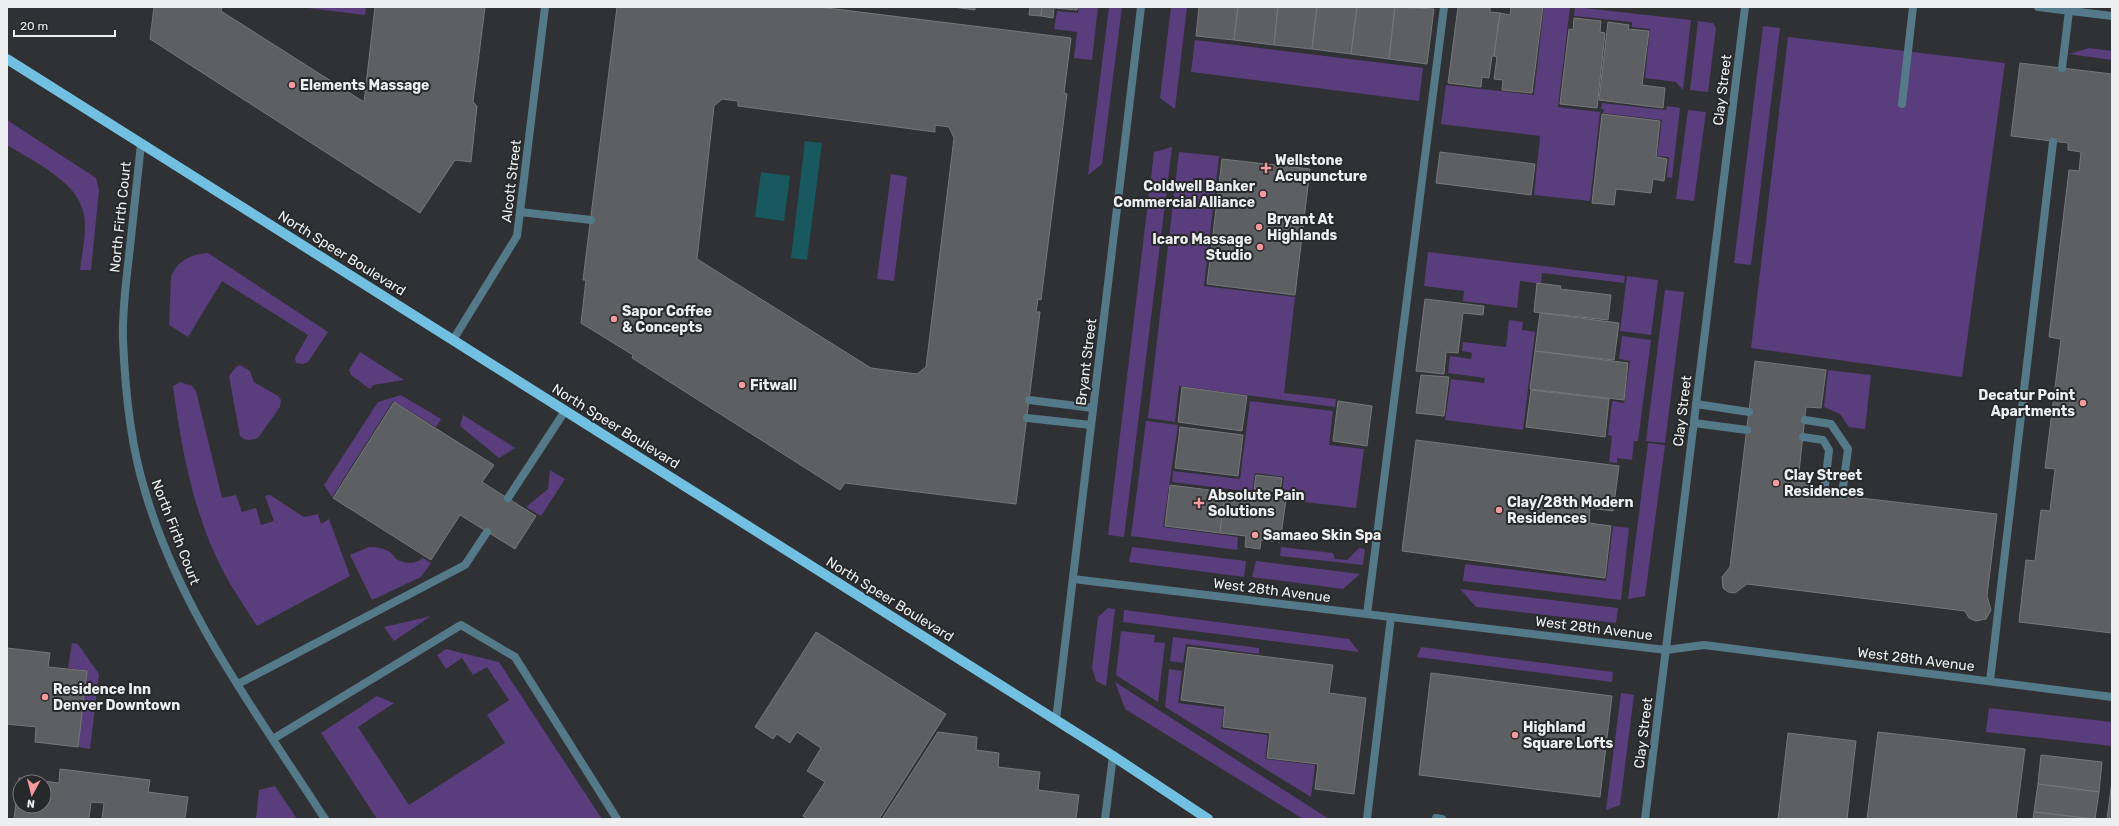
<svg xmlns="http://www.w3.org/2000/svg" width="2119" height="826" font-family="Rubik,sans-serif">
<style>
.green{fill:#593d7c}
.water{fill:#17595f}
.building{fill:#5e5f62;stroke:#76777a;fill-rule:evenodd}
.lines{fill:none;stroke-linecap:round;stroke-linejoin:round}
.service{stroke:#547989;stroke-width:8}
.minor{stroke:#547989;stroke-width:8}
.tertiary{stroke:#547989;stroke-width:8}
.primary{stroke:#71c0e1;stroke-width:10}
.poi-dot{fill:#f49b9f;stroke:#26282a;stroke-width:1.5}
.labels{text-anchor:middle;stroke-width:4;stroke-linejoin:round;paint-order:stroke}
.poi-label{font-size:14px;font-weight:bold;fill:#edeeef;stroke:#26282a;text-anchor:start}
.street-label{font-size:14px;fill:#edeeef;stroke:#26282a}
</style>
<rect width="100%" height="100%" fill="#303134"/>
<!-- green -->
<g class="green">
<path d="M300,7H366L365,15Z"/>
<path d="M1079,7H1098L1092,60L1074,58L1077,32L1054,29L1057,11L1078,13Z"/>
<path d="M1109,7H1122L1102,164L1088,175Z"/>
<path d="M1171,7H1187L1175,109L1160,98Z"/>
<path d="M1544,7H1570L1558,107L1600,112L1590,201L1534,195L1540,136L1441,124L1446,85L1534,95Z"/>
<path d="M1575,7L1691,20L1683,90L1676,82L1645,78L1650,29L1632,27V22L1574,16Z"/>
<path d="M1698,21L1713,23L1716,28L1708,92L1690,90Z"/>
<path d="M1763,26L1780,28L1751,265L1734,263Z"/>
<path d="M1788,37L2005,63L1962,377L1751,348Z"/>
<path d="M1195,40L1423,68L1419,101L1191,72Z"/>
<path d="M2089,48L2112,51V60L2069,54Z"/>
<path d="M1602,103L1666,110L1667,106L1680,108L1672,178L1667,177L1669,157L1657,156L1662,120L1603,113L1604,109H1601Z"/>
<path d="M1688,110L1706,112L1694,201L1676,199Z"/>
<path d="M7,120L96,178L99,190L91,270H80C82,252 87,233 84,215C78,181 34,162 7,145Z"/>
<path d="M1172,147L1124,537L1108,535L1154,152Z"/>
<path d="M1179,152L1219,156L1204,286L1295,297L1284,393L1336,399L1335,407L1179,386L1175,422L1148,418Z"/>
<path d="M891,174L907,177L894,281L877,279Z"/>
<path d="M1428,252L1625,276L1624,283L1542,273L1541,284L1520,281L1517,308L1463,301L1464,291L1424,286Z"/>
<path d="M208,253L328,332L308,362L303,364L296,363L295,358L308,335L222,281L188,337L169,325L171,277C177,260 192,254 208,253Z"/>
<path d="M1627,276L1658,280L1651,335L1620,331Z"/>
<path d="M1665,290L1684,292L1665,443L1646,441Z"/>
<path d="M1509,320L1523,322L1522,330L1535,332L1523,430L1445,420L1451,379L1484,383L1485,378L1448,373L1450,356L1471,359L1472,353L1462,351L1463,342L1506,347Z"/>
<path d="M1622,336L1651,340L1638,441H1634L1632,460L1617,458V463L1609,462L1612,436L1608,435L1612,401L1624,403L1630,361L1619,359Z"/>
<path d="M360,352L404,380L373,385L370,389L351,375L349,370Z"/>
<path d="M240,365L250,371L254,382L278,396L281,400L280,407L258,438C251,440 246,442 240,436L229,376L236,367Z"/>
<path d="M1828,370L1871,375L1865,429L1849,427L1840,414L1824,407Z"/>
<path d="M180,382L192,386L196,391L222,498L236,495L242,512L256,508L261,525L274,521L265,496L270,495L304,517L318,514L321,524L329,519L350,576L257,626C248,612 238,597 229,582C195,522 182,454 173,386Z"/>
<path d="M401,395L441,419L436,427L393,401L332,497L324,485L378,402Z"/>
<path d="M1250,401L1333,411L1329,445L1364,449L1356,508L1288,500L1289,496L1282,495L1284,477L1255,473L1252,492L1172,482L1173,471L1240,479Z"/>
<path d="M463,415L515,448L499,458L460,426Z"/>
<path d="M1146,421L1178,425L1163,527L1238,537L1237,550L1131,536Z"/>
<path d="M1648,443L1665,445L1645,596L1628,599Z"/>
<path d="M550,470L565,479L541,516L526,507L548,489Z"/>
<path d="M1613,526L1629,528L1621,600L1463,581L1465,564L1606,581Z"/>
<path d="M369,547C377,547 383,548 390,552C393,554 394,557 396,559C406,564 414,565 423,558L431,563L421,577L372,600L350,555Z"/>
<path d="M1132,547L1246,561L1244,577L1129,562Z"/>
<path d="M1281,547L1333,553L1335,559L1347,560L1359,548L1365,549L1363,565L1280,556Z"/>
<path d="M1256,561L1360,574L1343,589L1252,577Z"/>
<path d="M1460,589L1618,608L1616,623L1476,607Z"/>
<path d="M1108,608L1115,609L1106,686L1096,681L1092,668L1098,617Z"/>
<path d="M1124,610L1349,639L1359,652L1123,622Z"/>
<path d="M431,616L394,641L384,627Z"/>
<path d="M1121,631L1155,635L1154,642L1165,643L1158,702L1116,675Z"/>
<path d="M1173,637L1259,648V654L1186,644L1183,663L1170,661Z"/>
<path d="M72,643L78,644L99,674L90,749L78,747L87,671L68,668Z"/>
<path d="M1421,647L1613,672L1612,682L1417,657Z"/>
<path d="M446,649L499,662L602,819H377L321,733L377,696L394,703L358,727L409,805L505,743L487,715L509,700L487,667L473,675L462,658L446,669L437,655Z"/>
<path d="M1169,669L1182,671L1178,703L1224,709L1221,729L1268,735L1265,759L1315,765L1311,797L1165,707Z"/>
<path d="M1115,682L1329,819H1303L1125,709Z"/>
<path d="M1621,693L1634,695L1620,805L1606,810Z"/>
<path d="M1989,708L2112,722V746L1986,732Z"/>
<path d="M275,786L297,819H256L259,790Z"/>
</g>
<!-- water -->
<g class="water">
<path d="M805,141L822,143L807,260L791,258Z"/>
<path d="M761,172L790,176L784,221L755,217Z"/>
</g>
<!-- building -->
<g class="building">
<path d="M154,7H222L221,11L364,102L375,7H485L473,102L477,106L471,162L455,160L420,213L150,39Z"/>
<path d="M617,7H819L1071,38L1064,93L1067,94L1041,300L1038,299L1036,312H1040L1016,504L845,483L840,490L632,358L633,355L581,323L586,280H583ZM722,99L738,101V106L935,132V125L949,127L954,138L926,367L917,374L871,368L697,259L714,106Z"/>
<path d="M953,7H975V10Z"/>
<path d="M1030,7H1042L1041,16L1029,15Z"/>
<path d="M1042,7H1078L1077,10L1054,8L1053,18L1041,16Z"/>
<path d="M1199,7H1238L1234,40L1196,36Z"/>
<path d="M1238,7H1278L1274,45L1234,40Z"/>
<path d="M1278,7H1317L1312,49L1274,45Z"/>
<path d="M1317,7H1357L1351,54L1312,49Z"/>
<path d="M1357,7H1395L1389,59L1351,54Z"/>
<path d="M1395,7L1434,9L1427,64L1389,59Z"/>
<path d="M1458,7H1490V12L1500,13L1494,56H1492L1489,78L1482,77L1481,87L1448,83Z"/>
<path d="M1511,7H1543L1532,93L1502,90L1503,80L1494,79L1497,57L1494,56L1500,13L1510,15Z"/>
<path d="M1574,18L1601,21L1600,32L1605,33L1597,108L1560,104L1569,29L1573,30Z"/>
<path d="M1608,22L1629,25L1628,29L1649,31L1642,85L1665,88L1663,108L1599,100Z"/>
<path d="M2020,63L2112,74V633L2019,622L2026,560L2035,561L2041,510L2050,511L2055,469L2045,468L2061,339L2049,337L2069,170L2079,171L2081,152L2068,150V143L2011,136Z"/>
<path d="M1602,114L1660,121L1656,157L1667,159L1664,181L1653,179L1651,193L1616,189L1614,205L1592,203Z"/>
<path d="M1440,152L1535,164L1531,195L1436,183Z"/>
<path d="M1222,159L1310,169L1295,295L1207,284Z"/>
<path d="M1537,283L1561,286L1560,289L1611,295L1608,320L1534,312Z"/>
<path d="M1425,299L1484,306L1483,315L1463,313L1458,353L1446,352L1444,374L1416,371Z"/>
<path d="M1540,313L1619,323L1614,360L1535,351Z"/>
<path d="M1535,351L1628,363L1624,400L1530,389Z"/>
<path d="M1755,361L1826,370L1821,408L1806,407L1799,472L1812,474L1810,492L1997,514L1987,596L1991,610L1986,619L1976,621L1969,618L1965,611L1747,584L1735,593L1728,592L1723,588L1722,577L1730,567Z"/>
<path d="M1421,375L1449,377L1444,416L1416,413Z"/>
<path d="M1182,387L1247,396L1242,431L1178,422Z"/>
<path d="M1531,390L1609,399L1605,437L1526,427Z"/>
<path d="M1338,401L1372,406L1367,446L1333,441Z"/>
<path d="M394,402L494,465L482,482L536,516L515,549L460,515L431,560L333,498Z"/>
<path d="M1180,427L1243,435L1238,476L1175,468Z"/>
<path d="M1416,440L1619,466L1613,511L1590,508L1589,523L1611,526L1605,578L1402,551Z"/>
<path d="M1256,475L1282,478L1280,492L1254,489Z"/>
<path d="M1170,485L1225,492L1220,533L1165,526Z"/>
<path d="M1225,492L1286,499L1280,542L1261,540L1260,549L1245,547L1246,536L1220,533Z"/>
<path d="M816,632L946,714L879,819H808L803,816L825,782L807,771L821,748L797,732L790,743L777,734L773,739L755,727Z"/>
<path d="M1188,647L1333,665L1329,693L1366,698L1354,794L1315,789L1318,764L1267,758L1270,733L1223,727L1225,706L1181,700Z"/>
<path d="M7,648L50,653L48,667L87,671L78,747L35,742L36,727L7,724Z"/>
<path d="M1431,673L1612,696L1600,797L1419,775Z"/>
<path d="M938,732L977,737L976,750L999,753L998,767L1040,772L1038,790L1079,795L1076,819H882Z"/>
<path d="M1878,732L2025,749L2016,819H1867Z"/>
<path d="M1788,733L1856,741L1847,819H1778Z"/>
<path d="M2041,755L2102,762L2099,792L2038,784Z"/>
<path d="M60,769L150,780L148,792L188,797L185,819H102L104,803L91,802L89,819H14L19,778L59,783ZM20,782H44V806H20Z"/>
<path d="M2112,780V796H2110Z"/>
<path d="M2038,784L2099,792L2095,819L2034,812Z"/>
<path d="M2110,796H2112V819H2107Z"/>
<path d="M2034,812L2094,819H2033Z"/>
</g>
<g class="lines">
<!-- service -->
<g class="service">
<path d="M2062,68L2069,11"/>
<path d="M1902,104L1913,7"/>
<path d="M520,212L591,220"/>
<path d="M1029,400L1093,408"/>
<path d="M1696,404L1749,412"/>
<path d="M1027,418L1091,425"/>
<path d="M1805,420L1831,424L1848,449L1842,495"/>
<path d="M1694,423L1747,430"/>
<path d="M1803,437L1823,440L1829,450L1824,493"/>
<path d="M508,498L565,411"/>
<path d="M1367,614L1444,7"/>
<path d="M1990,681L2053,142"/>
<path d="M238,684L465,565L487,532"/>
<path d="M273,739L461,625L515,657L617,819"/>
<path d="M1436,818L1442,819"/>
<path d="M1367,819L1391,617"/>
</g>
<!-- minor -->
<g class="minor">
<path d="M2038,7L2112,16"/>
<path d="M141,144C137,181 133,219 129,256C126,283 122,312 123,340C125,389 130,443 145,491C180,612 258,715 325,819"/>
<path d="M453,340L517,236L545,7"/>
<path d="M1073,579L1666,650L1704,645L2112,697"/>
<path d="M1056,720L1141,7"/>
<path d="M1105,819L1113,756"/>
</g>
<!-- tertiary -->
<path class="tertiary" d="M1645,819L1745,7"/>
<!-- primary -->
<path class="primary" d="M7,59L1113,756L1208,819"/>
</g>
<!-- markers -->
<g class="poi-dot">
<circle cx="292" cy="85" r="4"/>
<path d="M1264 162h4v4h4v4h-4v4h-4v-4h-4v-4h4z"/>
<circle cx="1263" cy="194" r="4"/>
<circle cx="1259" cy="227" r="4"/>
<circle cx="1260" cy="247" r="4"/>
<circle cx="614" cy="319" r="4"/>
<circle cx="742" cy="385" r="4"/>
<circle cx="2083" cy="403" r="4"/>
<circle cx="1776" cy="483" r="4"/>
<path d="M1197 497h4v4h4v4h-4v4h-4v-4h-4v-4h4z"/>
<circle cx="1499" cy="510" r="4"/>
<circle cx="1255" cy="535" r="4"/>
<circle cx="45" cy="697" r="4"/>
<circle cx="1515" cy="735" r="4"/>
</g>
<g class="labels">
<!-- poi labels -->
<g class="poi-label">
<text x="300" y="90">Elements Massage</text>
<text x="1275" y="165">Wellstone<tspan x="1275" dy="16">Acupuncture</tspan></text>
<text x="1255" y="191" text-anchor="end">Coldwell Banker<tspan x="1255" dy="16">Commercial Alliance</tspan></text>
<text x="1267" y="224">Bryant At<tspan x="1267" dy="16">Highlands</tspan></text>
<text x="1252" y="244" text-anchor="end">Icaro Massage<tspan x="1252" dy="16">Studio</tspan></text>
<text x="622" y="316">Sapor Coffee<tspan x="622" dy="16">&amp; Concepts</tspan></text>
<text x="750" y="390">Fitwall</text>
<text x="2075" y="400" text-anchor="end">Decatur Point<tspan x="2075" dy="16">Apartments</tspan></text>
<text x="1784" y="480">Clay Street<tspan x="1784" dy="16">Residences</tspan></text>
<text x="1208" y="500">Absolute Pain<tspan x="1208" dy="16">Solutions</tspan></text>
<text x="1507" y="507">Clay/28th Modern<tspan x="1507" dy="16">Residences</tspan></text>
<text x="1263" y="540">Samaeo Skin Spa</text>
<text x="53" y="694">Residence Inn<tspan x="53" dy="16">Denver Downtown</tspan></text>
<text x="1523" y="732">Highland<tspan x="1523" dy="16">Square Lofts</tspan></text>
</g>
<!-- street labels -->
<g class="street-label">
<text transform="translate(1722 90) rotate(-83)" y="5">Clay Street</text>
<text transform="translate(511 181) rotate(-83)" y="5">Alcott Street</text>
<text transform="translate(120 217) rotate(-84)" y="5">North Firth Court</text>
<text transform="translate(342 253) rotate(32)" y="5">North Speer Boulevard</text>
<text transform="translate(1086 362) rotate(-83)" y="5">Bryant Street</text>
<text transform="translate(1682 411) rotate(-83)" y="5">Clay Street</text>
<text transform="translate(616 426) rotate(32)" y="5">North Speer Boulevard</text>
<text transform="translate(176 532) rotate(69)" y="5">North Firth Court</text>
<text transform="translate(1272 590) rotate(7)" y="5">West 28th Avenue</text>
<text transform="translate(890 599) rotate(32)" y="5">North Speer Boulevard</text>
<text transform="translate(1594 628) rotate(7)" y="5">West 28th Avenue</text>
<text transform="translate(1916 659) rotate(7)" y="5">West 28th Avenue</text>
<text transform="translate(1643 733) rotate(-83)" y="5">Clay Street</text>
</g>
</g>
<!-- border -->
<rect width="2119" height="826" fill="none" stroke="#edeeef" stroke-width="16"/>
<!-- north arrow -->
<g transform="translate(32 794) rotate(187)"><circle r="19" fill="#26282a" stroke="#767779"/>
<path d="M0-3L7 15L0 10L-7 15Z" fill="#f49b9f"/>
<text y="-6" font-size="11" font-weight="bold" text-anchor="middle" fill="#edeeef">N</text>
</g>
<!-- scale -->
<path d="M14 30v6h101v-6" fill="none" stroke="#edeeef" stroke-width="2"/>
<text x="20" y="30" font-size="12" fill="#edeeef" stroke="#26282a" stroke-width="3" paint-order="stroke">20 m</text>
</svg>
